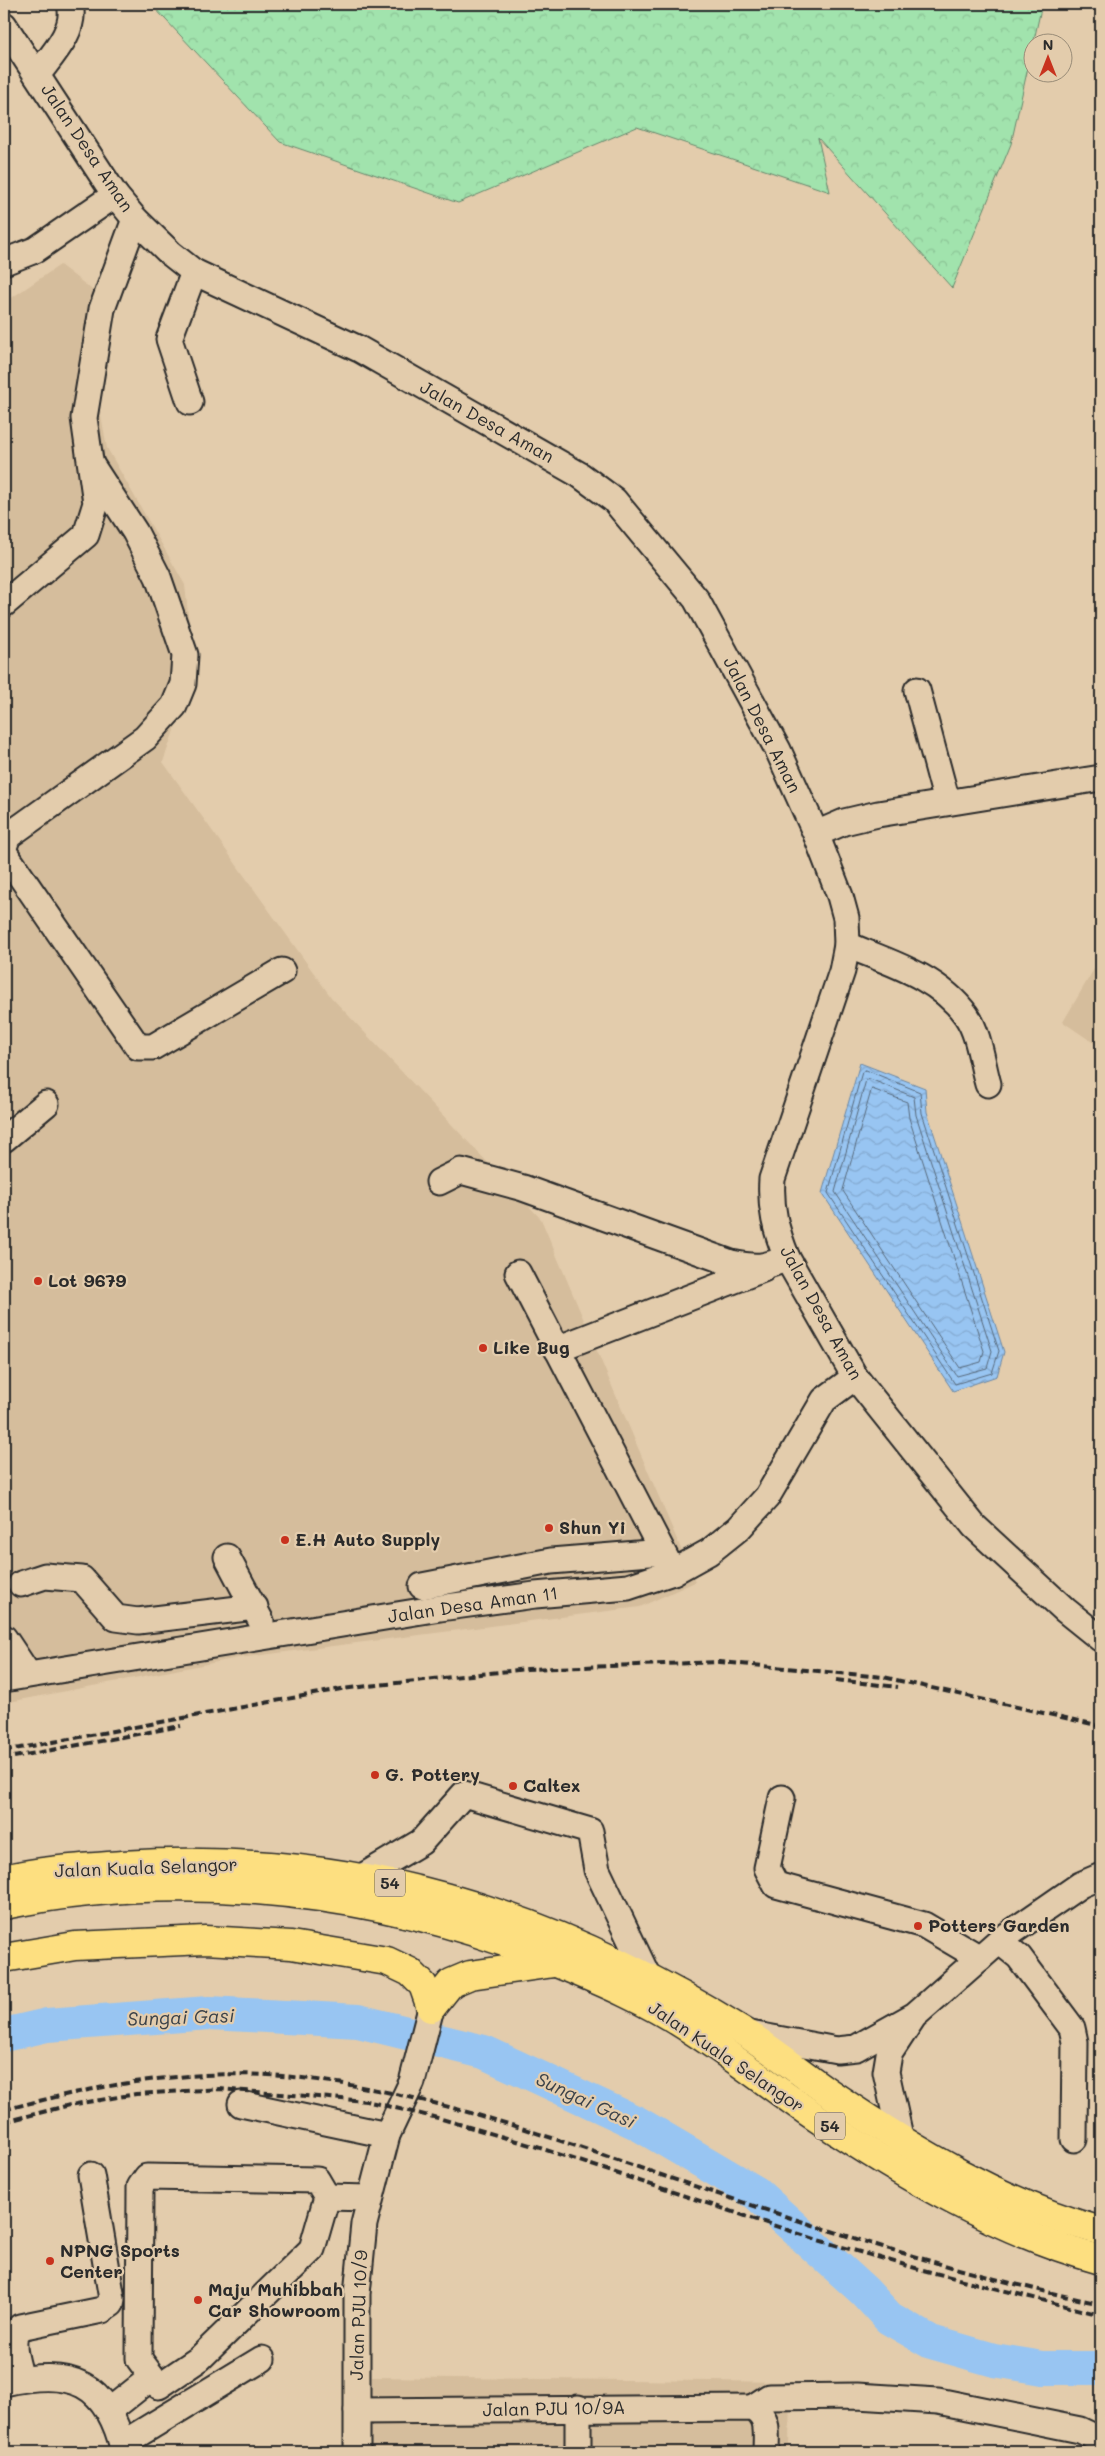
<svg xmlns="http://www.w3.org/2000/svg" width="1105" height="2456" font-family="Mali,sans-serif">
<style>
.built{fill:#d5bd9c}
.forest{fill:url(#forest-crowns);stroke:#66876c}
.water{fill:url(#water-waves);stroke:#6c87a2}
.lines{fill:none;stroke-linecap:round;stroke-linejoin:round}
.shore{stroke:#57697b;stroke-width:1}
.river{stroke:#98c5f2;stroke-width:34}
.minor-casing{stroke:#2b2b2b;stroke-width:29}
.highway-casing{stroke:#2b2b2b;stroke-width:31}
.minor{stroke:#e3ccac;stroke-width:25}
.highway{stroke:#fddf80;stroke-width:28}
.rail{stroke:#2b2b2b;stroke-width:4;stroke-dasharray:8 4;stroke-linecap:butt}
.poi-dot{fill:#c8321e;stroke:#e3ccac;stroke-width:2}
.labels{text-anchor:middle;stroke-width:4.5;stroke-linejoin:round;paint-order:stroke}
.shield{fill:#e3ccac;stroke:#625b52;stroke-width:1}
.shield-label{font-size:16px;font-weight:bold;fill:#2b2b2b}
.street-label{font-size:18px;fill:#2b2b2b;stroke:#e3ccac}
.poi-label{font-size:18px;font-weight:bold;fill:#2b2b2b;stroke:#e3ccac;text-anchor:start}
.water-label{font-size:19px;font-style:italic;fill:#3b4249;stroke:#e3ccac}
</style>
<defs>
<pattern id="forest-crowns" width="20" height="18" patternUnits="userSpaceOnUse" patternTransform="scale(1.25)"><rect width="20" height="18" fill="#a1e3ad"/><path d="M2 6a3 3 0 1 1 6 0M12 15a3 3 0 1 1 6 0" fill="none" stroke="#8bc395"/></pattern>
<pattern id="water-waves" width="16" height="10" patternUnits="userSpaceOnUse" patternTransform="scale(1.25)"><rect width="16" height="10" fill="#98c5f2"/><path d="M0 5q4-4 8 0t8 0" fill="none" stroke="#83a9d0"/></pattern>
</defs>
<rect width="100%" height="100%" fill="#e3ccac"/>
<filter id="ink" filterUnits="userSpaceOnUse"><feTurbulence type="fractalNoise" baseFrequency=".02" numOctaves="2"/><feDisplacementMap in="SourceGraphic" scale="10" xChannelSelector="R" yChannelSelector="G"/><feConvolveMatrix kernelMatrix="1 2 1 2 8 2 1 2 1" color-interpolation-filters="sRGB"/></filter>
<g filter="url(#ink)">
<!-- built -->
<g class="built">
<path d="M60,265L112,305L99,404L107,448L185,585L194,673L163,762L331,997L541,1219L695,1582L640,1607L238,1658L4,1703V303Z"/>
<path d="M1101,957V1048L1063,1022Z"/>
<path d="M372,2377L790,2382L789,2452H371Z"/>
</g>
<!-- forest -->
<g class="forest">
<path d="M151,4H1042L1011,144L952,288L818,138L830,192L637,127L458,203L280,142Z"/>
<path d="M1101,220V259L1095,251Z"/>
</g>
<!-- water -->
<path class="water" d="M860,1063L925,1088L927,1112L1004,1352L997,1376L953,1391L822,1193Z"/>
<g class="lines">
<!-- shore -->
<g class="shore">
<path d="M866,1070L920,1092L922,1113L999,1351L992,1373L955,1384L828,1193L862,1072Z"/>
<path d="M870,1079L914,1097L916,1115L992,1351L987,1368L957,1376L835,1192L866,1080Z"/>
<path d="M872,1089L907,1102L909,1118L984,1351L981,1362L960,1368L843,1191Z"/>
</g>
<!-- river -->
<path class="river" d="M4,2035L47,2025L209,2013L358,2021L484,2052L637,2123L756,2193L864,2291L889,2318L931,2342L994,2360L1043,2368H1101"/>
<defs>
<g id="minor">
<path d="M4,25L115,195L135,219L170,253L194,272L359,349L580,475L614,500L696,599L778,750L816,834L840,896L846,918L847,945L842,971L772,1179C770,1208 776,1231 787,1258L855,1377L974,1526L1065,1610L1101,1639"/>
<path d="M37,75C52,55 77,30 70,4"/>
<path d="M4,262L35,250L115,195"/>
<path d="M190,402L169,339L194,272"/>
<path d="M4,604L86,535L96,503L84,418L102,309L135,219"/>
<path d="M917,690L947,802"/>
<path d="M816,834L844,822L878,814L1101,778"/>
<path d="M4,847L8,836L145,738L174,706L183,684L185,655L158,577L135,532L92,466"/>
<path d="M4,852L138,1047H153L282,971"/>
<path d="M847,945C888,962 938,976 966,1015C979,1033 982,1063 988,1084"/>
<path d="M4,1139L46,1104"/>
<path d="M439,1182L461,1171L523,1188L731,1263C755,1268 765,1268 787,1258"/>
<path d="M518,1273L673,1572"/>
<path d="M557,1349L763,1269"/>
<path d="M227,1557L261,1621"/>
<path d="M21,1584L45,1576L82,1579L116,1618L138,1621L255,1607"/>
<path d="M422,1586L551,1561L662,1552"/>
<path d="M4,1638L28,1674"/>
<path d="M4,1679L440,1608L535,1595L628,1587L673,1572L709,1552L739,1528L767,1497L824,1400L855,1377"/>
<path d="M782,1798L767,1868L776,1885L924,1925L980,1958"/>
<path d="M362,1877L421,1842L464,1794L590,1831L597,1870L648,1977"/>
<path d="M999,1941L1019,1957L1072,2028L1075,2042L1074,2139"/>
<path d="M745,2033L837,2050L856,2048L915,2015L999,1941L1080,1885L1101,1876"/>
<path d="M241,2104L387,2135"/>
<path d="M901,2141L886,2072L889,2054L912,2019"/>
<path d="M147,2177L317,2180L327,2197L312,2249L199,2359L159,2386L139,2359L140,2187Z"/>
<path d="M327,2197L369,2198"/>
<path d="M21,2379C18,2365 7,2339 20,2327L102,2310L111,2304L112,2299L91,2175"/>
<path d="M4,2383C72,2368 107,2381 124,2452"/>
<path d="M578,2408V2452"/>
<path d="M752,2408L769,2397L857,2396L938,2401L1080,2430L1101,2440"/>
<path d="M109,2411L152,2377"/>
<path d="M357,2411L752,2408C770,2417 766,2434 766,2452"/>
<path d="M122,2444L262,2359"/>
<path d="M357,2452V2294L364,2224L387,2135L412,2082L431,2008"/>
</g>
<g id="highway">
<path d="M4,1879C43,1870 82,1868 122,1865C352,1850 549,1911 744,2032C774,2051 802,2074 831,2094C915,2151 1003,2204 1101,2231"/>
<path d="M4,1905C166,1871 348,1887 504,1942C522,1948 541,1957 559,1964C603,1982 647,2001 687,2027C731,2055 772,2087 814,2116C902,2175 998,2232 1101,2260"/>
<path d="M4,1958L75,1946L205,1940L291,1945L387,1961L410,1972L423,1985L431,2008"/>
<path d="M431,2008L451,1983L470,1975L554,1963"/>
</g>
</defs>
<!-- minor casing -->
<use href="#minor" class="minor-casing"/>
<!-- highway casing -->
<use href="#highway" class="highway-casing"/>
<!-- minor -->
<use href="#minor" class="minor"/>
<!-- highway -->
<use href="#highway" class="highway"/>
<!-- rail -->
<g class="rail">
<path d="M836,1680L898,1687"/>
<path d="M4,1751L341,1689L527,1669L720,1662L883,1677L1101,1726"/>
<path d="M14,1757L181,1726"/>
<path d="M4,2110C100,2084 202,2066 302,2078C429,2093 544,2135 664,2176C808,2224 953,2273 1101,2304"/>
<path d="M4,2122L70,2105L136,2094L220,2089L366,2101L442,2119L537,2147L818,2240L919,2269L1101,2315"/>
</g>
</g>
</g>
<!-- markers -->
<g class="poi-dot">
<circle cx="38" cy="1281" r="5"/>
<circle cx="483" cy="1348" r="5"/>
<circle cx="549" cy="1528" r="5"/>
<circle cx="285" cy="1540" r="5"/>
<circle cx="375" cy="1775" r="5"/>
<circle cx="513" cy="1786" r="5"/>
<circle cx="918" cy="1926" r="5"/>
<circle cx="50" cy="2261" r="5"/>
<circle cx="198" cy="2300" r="5"/>
</g>
<g class="labels">
<!-- shield labels -->
<g class="shield">
<rect x="375" y="1869.5" width="30" height="27" rx="4"/>
<rect x="815" y="2112.5" width="30" height="27" rx="4"/>
</g>
<g class="shield-label">
<text x="390" y="1889">54</text>
<text x="830" y="2132">54</text>
</g>
<!-- street labels -->
<g class="street-label">
<text transform="translate(87 148) rotate(56)" y="6">Jalan Desa Aman</text>
<text transform="translate(487 422) rotate(29)" y="6">Jalan Desa Aman</text>
<text transform="translate(762 725) rotate(63)" y="6">Jalan Desa Aman</text>
<text transform="translate(821 1313) rotate(61)" y="6">Jalan Desa Aman</text>
<text transform="translate(473 1605) rotate(-8)" y="6">Jalan Desa Aman 11</text>
<text transform="translate(146 1868) rotate(-2)" y="6">Jalan Kuala Selangor</text>
<text transform="translate(726 2057) rotate(34)" y="6">Jalan Kuala Selangor</text>
<text transform="translate(359 2315) rotate(-88)" y="6">Jalan PJU 10/9</text>
<text transform="translate(554 2409) rotate(-1)" y="6">Jalan PJU 10/9A</text>
</g>
<!-- poi labels -->
<g class="poi-label">
<text x="48" y="1287">Lot 9679</text>
<text x="493" y="1354">Like Bug</text>
<text x="559" y="1534">Shun Yi</text>
<text x="295" y="1546">E.H Auto Supply</text>
<text x="385" y="1781">G. Pottery</text>
<text x="523" y="1792">Caltex</text>
<text x="928" y="1932">Potters Garden</text>
<text x="60" y="2257">NPNG Sports<tspan x="60" dy="21">Center</tspan></text>
<text x="208" y="2296">Maju Muhibbah<tspan x="208" dy="21">Car Showroom</tspan></text>
</g>
<!-- water labels -->
<g class="water-label">
<text transform="translate(181 2017) rotate(-2)" y="7">Sungai Gasi</text>
<text transform="translate(586 2100) rotate(25)" y="7">Sungai Gasi</text>
</g>
</g>
<!-- margin -->
<rect width="1105" height="2456" fill="none" stroke="#e3ccac" stroke-width="20"/>
<rect x="10" y="10" width="1085" height="2436" fill="none" stroke="#2b2b2b" stroke-width="2" filter="url(#ink)"/>
<!-- north arrow -->
<g transform="translate(1048 58)"><circle r="24" fill="#e3ccac" stroke="#998c78"/>
<path d="M0-4L9 19L0 12L-9 19Z" fill="#c8321e"/>
<text y="-8" font-size="14" font-weight="bold" text-anchor="middle" fill="#2b2b2b">N</text>
</g>
</svg>
